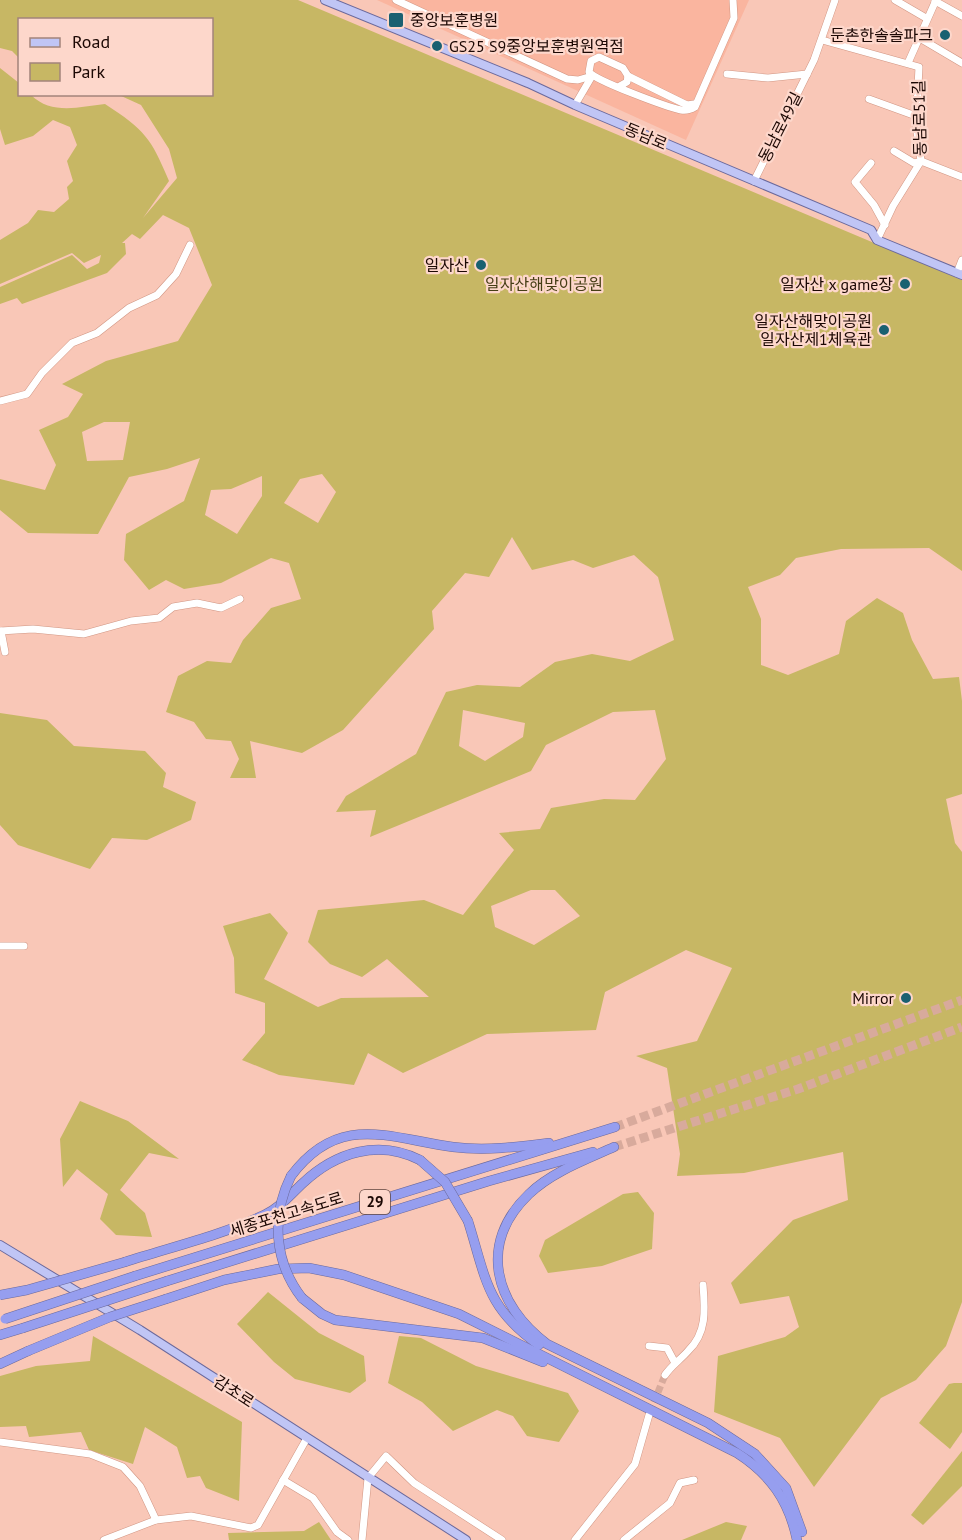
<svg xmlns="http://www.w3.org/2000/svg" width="962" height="1540" font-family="'PT Sans','Noto Sans KR',sans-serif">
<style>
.built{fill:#fab59f}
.green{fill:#c7b764;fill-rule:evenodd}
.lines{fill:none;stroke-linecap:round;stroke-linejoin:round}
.minor-tunnel{stroke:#d8aa9c;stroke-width:7;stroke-dasharray:7 3.5;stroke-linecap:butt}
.highway-tunnel{stroke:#d8aa9c;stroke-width:9;stroke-dasharray:9 4.5;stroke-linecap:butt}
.minor-casing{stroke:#d19683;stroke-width:8}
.major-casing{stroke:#6b699c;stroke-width:10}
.highway-casing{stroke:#6b699c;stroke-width:10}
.minor{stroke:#fff;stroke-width:7}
.major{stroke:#c0c5f5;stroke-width:8}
.highway{stroke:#969eef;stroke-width:9}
.highway-bridge-casing{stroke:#6b699c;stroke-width:10;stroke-linecap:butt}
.highway-bridge{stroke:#969eef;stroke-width:9}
.poi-dot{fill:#1a6071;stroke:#fdd7cb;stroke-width:2}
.labels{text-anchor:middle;stroke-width:4.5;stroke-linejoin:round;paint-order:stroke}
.shield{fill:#fdd7cb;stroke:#5f453f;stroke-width:1.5}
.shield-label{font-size:15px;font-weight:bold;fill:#1b0703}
.poi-label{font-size:16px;fill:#1b0703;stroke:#fdd7cb;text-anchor:end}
.street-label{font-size:16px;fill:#1b0703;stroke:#fdd7cb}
.park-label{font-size:16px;fill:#463e15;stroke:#fdd7cb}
</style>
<rect width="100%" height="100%" fill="#f9c7b7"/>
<!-- built -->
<path class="built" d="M377,0H749L686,140Z"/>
<!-- green -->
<g class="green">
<path d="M0,0H298L962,280V571L929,548L841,549L796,558L780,575L748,587L761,619V665L788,675L839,654L846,621L877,598L903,613L912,640L933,679L959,677L962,701V794L946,799L955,843L962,852V1302L946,1346L916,1380L881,1398L814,1487L780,1438L714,1412L718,1356L785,1337L799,1327L789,1296L740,1304L731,1283L793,1220L848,1200L843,1152L744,1173L677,1176L680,1154L667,1068L636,1056L697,1041L732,968L686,950L605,992L596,1030L487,1034L403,1073L368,1053L354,1085L279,1075L242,1060L265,1033V1003L235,993L234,958L223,926L270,913L288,933L264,979L318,1007L341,998L429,997L387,959L362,977L330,964L308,942L318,910L424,900L463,915L514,850L499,833L540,829L551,808L604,799L635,800L666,759L655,710L613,712L546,745L531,771L370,837L376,810L336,812L346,796L416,754L446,692L477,685L520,687L555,662L592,654L630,661L674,640L658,577L634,555L593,568L573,560L532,570L512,537L489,577L465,573L432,611L434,629L343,730L302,753L250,741L256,778H230L239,759L231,741L206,739L194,722L166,712L178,676L207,661L231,663L243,640L271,608L301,599L289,563L271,558L221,583L184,589L166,580L149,590L124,560L126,534L184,501L200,458L167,469L129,477L98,534L28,533L0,510V479L45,490L56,465L39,430L68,417L83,394L62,384L106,361L178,341L212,285L189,228L163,215L140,239L132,234L122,243H125L126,254L107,273L22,304L17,298L0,304V287L72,255L87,269L99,263L101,255L84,263L72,253L0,284V240L28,223L38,210L54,212L69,199L67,187L73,181L67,161L77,145L70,127L53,120L33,136L5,145L0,129V68L19,83L20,94L31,95C51,115 79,107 105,104C145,130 151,138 169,181L143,218L177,178L169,149L141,105L119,95L212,94V20H20L19,58L12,51L0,48ZM104,422H130L123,460L87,461L82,432ZM322,474L336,492L318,523L284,503L300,479ZM262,476V496L237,534L205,515L211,490L231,489ZM463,710L525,723L523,737L485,761L459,746ZM531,890H555L580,916L534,945L495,927L491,906Z"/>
<path d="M0,713L47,720L74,746L145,751L166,773L163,787L196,802L191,820L147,840L112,838L90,869L18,845L0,825Z"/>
<path d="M80,1101L128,1121L179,1159L149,1153L120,1190L145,1213L152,1237L116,1235L100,1219L108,1194L77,1169L63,1187L60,1139Z"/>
<path d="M638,1192L654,1213L652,1249L602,1266L548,1273L539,1256L545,1240L623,1194Z"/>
<path d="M268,1292L319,1333L364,1356L366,1381L350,1393L295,1379L274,1362L237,1324Z"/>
<path d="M93,1336L242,1422L239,1501L206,1488L200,1476L187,1478L177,1447L145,1427L133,1464L89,1450L81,1432L29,1437L26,1426L0,1427V1376L36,1366L90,1361Z"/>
<path d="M399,1336L421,1338L476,1366L568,1393L579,1411L559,1442L527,1436L513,1416L497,1410L453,1431L422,1402L388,1383Z"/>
<path d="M954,1383H962V1432L950,1449L919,1423L949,1384Z"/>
<path d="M962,1451V1486L923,1525L911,1515Z"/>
<path d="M319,1522L331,1540H229L228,1533L304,1531Z"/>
<path d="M726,1522L747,1526L741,1540H682Z"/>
</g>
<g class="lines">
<!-- minor-tunnel -->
<path class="minor-tunnel" d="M650,1412L665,1375"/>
<!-- highway-tunnel -->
<g class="highway-tunnel">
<path d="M615,1127L962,1000"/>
<path d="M614,1147L798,1089L962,1027"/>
</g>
<defs>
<g id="minor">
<path d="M396,0L567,79L578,80L592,76"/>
<path d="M895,0L926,18"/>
<path d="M935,1L962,16"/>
<path d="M918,37L962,63"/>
<path d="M822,40L919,67L916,125L921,161L893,206L877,240"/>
<path d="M908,63L936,0"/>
<path d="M727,74L768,78L807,74"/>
<path d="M628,76L687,105L694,104"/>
<path d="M618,87L627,82L628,76L623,68L599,57L591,61L589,72C596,81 667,107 681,110C687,111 690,110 695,107L734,18L733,0"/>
<path d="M869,99L916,116"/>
<path d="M575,105L592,76"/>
<path d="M894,151L914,163L921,161L962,177"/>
<path d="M871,163L855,182L874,205L885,225"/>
<path d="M754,181L814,60L835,0"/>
<path d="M957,273L962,260"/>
<path d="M0,401L27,394L42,373L72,343L97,333L129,308L157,295L176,274L190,245"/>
<path d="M0,631L33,629L84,634L131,621L159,618L173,607L197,603L221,608L240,599"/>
<path d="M1,631L5,652"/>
<path d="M0,946H24"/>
<path d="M649,1346L667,1348L675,1363"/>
<path d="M665,1375C671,1366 680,1360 688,1351C707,1333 705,1310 703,1285"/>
<path d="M0,1442L90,1454L123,1467L140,1486L156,1520L191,1516L251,1528L258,1525L307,1438"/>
<path d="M283,1480L313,1498L337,1532L348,1540"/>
<path d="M104,1540L156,1520"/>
<path d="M362,1540L368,1478L386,1456L414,1483L502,1540"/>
<path d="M575,1540L635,1464L649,1415"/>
<path d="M624,1540L670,1503L680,1483L694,1480"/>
</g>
<g id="major">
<path d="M325,0L528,83L575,105L871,230L877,240L962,275"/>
<path d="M0,1245L140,1330L466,1540"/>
</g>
<g id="highway">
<path d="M614,1147C585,1160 552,1172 529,1194C477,1244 495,1305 547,1344L708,1423L755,1454L786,1488L802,1532"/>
<path d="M291,1176C339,1112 388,1138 453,1147C485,1151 518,1147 549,1143"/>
<path d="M468,1221C486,1278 486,1308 539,1345"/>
<path d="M125,1262C171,1247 220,1236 264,1215C280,1208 291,1194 303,1183C336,1152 379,1139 420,1160"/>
<path d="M135,1276L615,1127"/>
<path d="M167,1281L489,1181L593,1152"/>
<path d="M302,1298L322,1314L335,1320L483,1338L543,1362"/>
<path d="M166,1299L224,1280L278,1269L309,1268L344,1275L459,1314L737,1453C770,1474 789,1501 797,1540"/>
<path d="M0,1335L23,1328"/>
<path d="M0,1364L28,1351"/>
</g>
</defs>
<!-- minor casing -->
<use href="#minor" class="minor-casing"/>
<!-- major casing -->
<use href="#major" class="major-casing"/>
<!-- highway casing -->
<use href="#highway" class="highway-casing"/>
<!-- minor -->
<use href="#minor" class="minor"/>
<!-- major -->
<use href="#major" class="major"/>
<!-- highway -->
<use href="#highway" class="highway"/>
<defs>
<g id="highway-bridge">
<path d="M420,1160L445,1182L468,1221"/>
<path d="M291,1176C271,1216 274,1262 302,1298"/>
<path d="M0,1295L27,1290L125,1262"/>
<path d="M5,1319L135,1276"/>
<path d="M23,1328L167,1281"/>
<path d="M28,1351L110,1317L166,1299"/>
</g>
</defs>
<!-- highway-bridge casing -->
<use href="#highway-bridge" class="highway-bridge-casing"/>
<!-- highway-bridge -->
<use href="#highway-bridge" class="highway-bridge"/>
</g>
<!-- markers -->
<g class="poi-dot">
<rect x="388" y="12" width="16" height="16" rx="3"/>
<circle cx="945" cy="35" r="6"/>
<circle cx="437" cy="46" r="6"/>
<circle cx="481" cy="265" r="6"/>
<circle cx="905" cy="284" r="6"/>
<circle cx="884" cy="330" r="6"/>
<circle cx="906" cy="998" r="6"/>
</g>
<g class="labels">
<!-- shield labels -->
<rect class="shield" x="360" y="1190" width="30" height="24" rx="4.5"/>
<g class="shield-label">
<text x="375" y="1207">29</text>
</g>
<!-- poi labels -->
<g class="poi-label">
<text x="410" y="26" text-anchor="start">중앙보훈병원</text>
<text x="933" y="41">둔촌한솔솔파크</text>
<text x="449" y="52" text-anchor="start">GS25 S9중앙보훈병원역점</text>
<text x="469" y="271">일자산</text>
<text x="893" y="290">일자산 x game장</text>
<text x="872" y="327">일자산해맞이공원<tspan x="872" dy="18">일자산제1체육관</tspan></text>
<text x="894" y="1004">Mirror</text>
</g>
<!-- street labels -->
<g class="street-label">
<text transform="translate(919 118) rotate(-91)" y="6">동남로51길</text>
<text transform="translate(780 127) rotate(-63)" y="6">동남로49길</text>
<text transform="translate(646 136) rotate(23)" y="6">동남로</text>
<text transform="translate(286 1214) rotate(-17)" y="6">세종포천고속도로</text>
<text transform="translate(234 1391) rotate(33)" y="6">감초로</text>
</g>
<!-- park labels -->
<g class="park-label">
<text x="544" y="290">일자산해맞이공원</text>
</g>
</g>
<!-- legend -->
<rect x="18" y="18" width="195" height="78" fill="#fdd7cb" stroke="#a3847b" stroke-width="1.5"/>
<rect x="30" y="38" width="30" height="9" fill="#c0c5f5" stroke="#a3847b" stroke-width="1.5"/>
<text x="72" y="48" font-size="18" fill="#1b0703">Road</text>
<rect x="30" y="63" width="30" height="18" fill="#c7b764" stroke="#a3847b" stroke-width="1.5"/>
<text x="72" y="78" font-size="18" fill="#1b0703">Park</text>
</svg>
